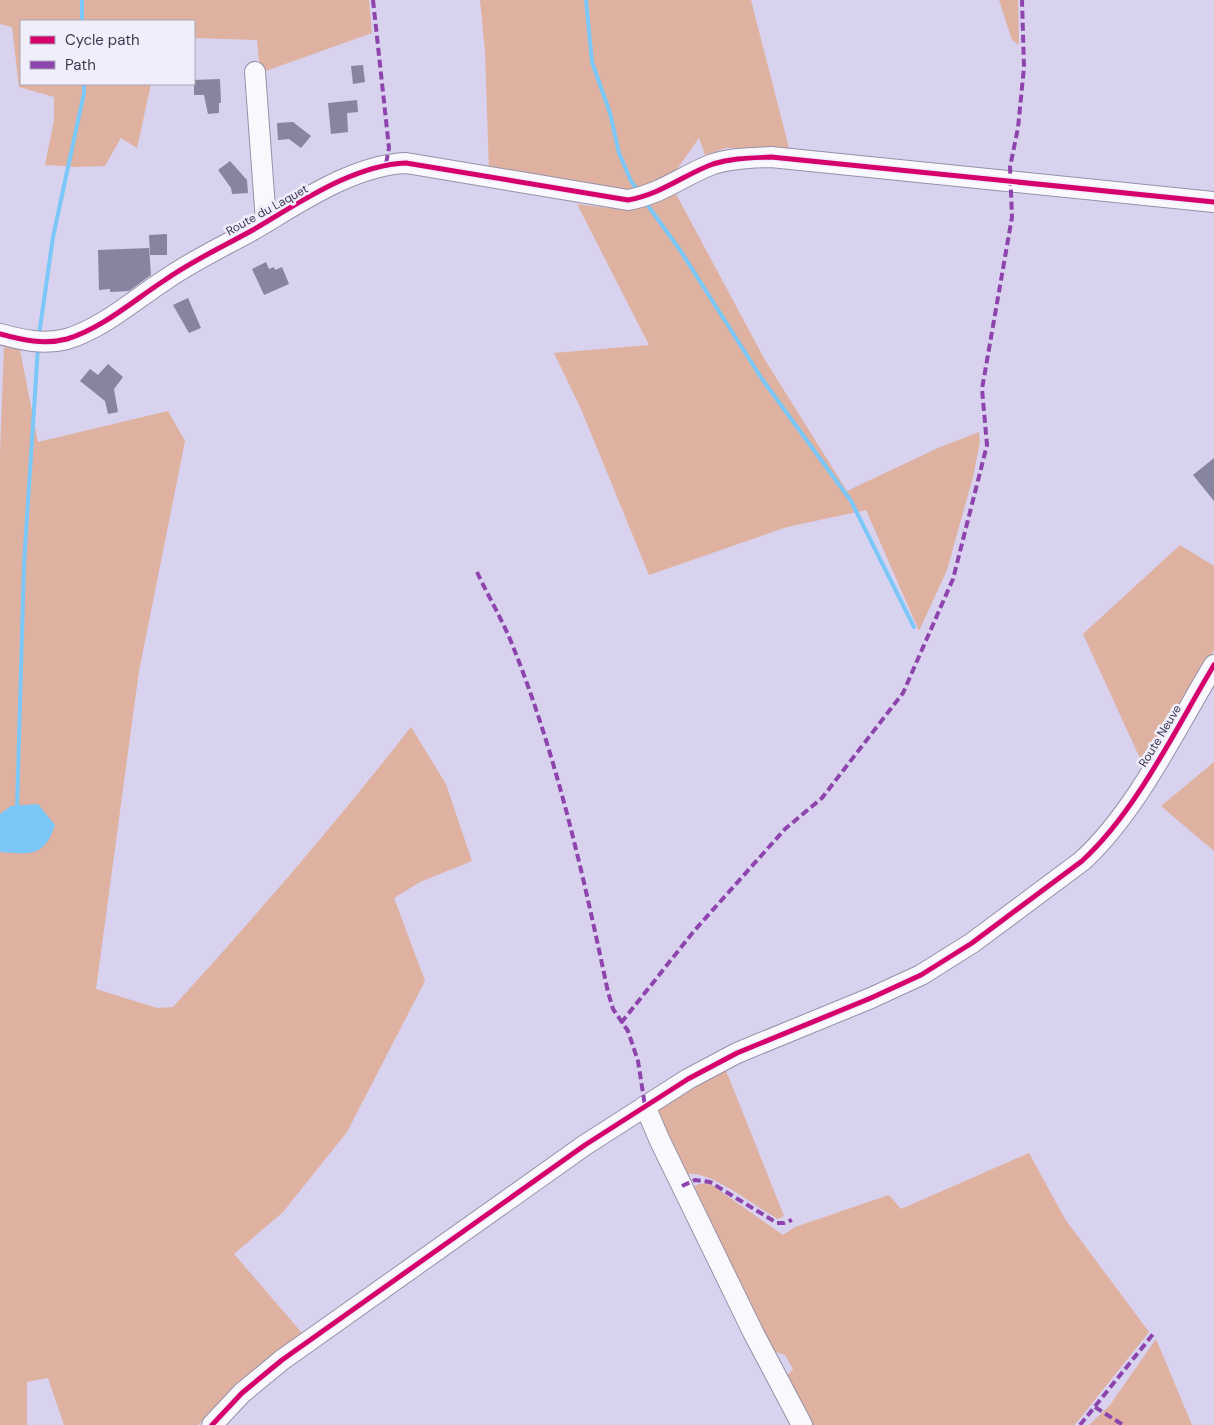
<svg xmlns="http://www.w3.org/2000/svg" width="1214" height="1425" font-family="'DM Sans',sans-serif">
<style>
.green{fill:#dfb1a0}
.water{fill:#7ac7f8}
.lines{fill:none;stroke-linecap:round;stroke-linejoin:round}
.stream{stroke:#7ac7f8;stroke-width:4}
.building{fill:#86849f}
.minor-casing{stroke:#9691a8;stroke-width:22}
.minor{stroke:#f9f8fc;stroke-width:20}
.quiet{stroke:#8e44ad;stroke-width:4;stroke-dasharray:8 4;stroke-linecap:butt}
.cycleway-casing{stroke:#f0eefb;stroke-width:8}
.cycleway{stroke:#d6006c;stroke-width:5}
.labels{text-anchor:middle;stroke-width:5;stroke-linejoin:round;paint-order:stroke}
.street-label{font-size:12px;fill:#3e3851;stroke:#f0eefb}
</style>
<rect width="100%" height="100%" fill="#d8d2ee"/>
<!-- green -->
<g class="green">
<path d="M0,0H369L372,33L260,73L257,40L194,38V21H21V84H151L137,148L121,138L105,166L77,167L45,165L54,120V97L19,87L12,27L0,24Z"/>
<path d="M480,0H751L789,148H726L705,155L699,138L675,172L649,186L626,191L489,172L485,51Z"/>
<path d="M999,0H1018L1019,45L1012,40Z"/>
<path d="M676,194L765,360L847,491L938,448L979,432L980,442L973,477L947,570L919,631L866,510L787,527L649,575L581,409L554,353L649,345L577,204C615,210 640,210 676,194Z"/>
<path d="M4,347L20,350L38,442L168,411L185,441L139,671L96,989L157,1008L173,1007C256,916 336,823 411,727L446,784L472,861L420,882L394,898L425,981L347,1132L283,1212L234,1254L302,1333L226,1397L198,1425H64L48,1378L27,1382V1425H0V453Z"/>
<path d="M1180,545L1214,566V650L1144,767L1083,634Z"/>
<path d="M1214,762V851L1161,806Z"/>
<path d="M725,1068L784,1216L778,1219C755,1207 712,1171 688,1174L677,1165L660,1123L658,1112L663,1102Z"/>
<path d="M1029,1153L1065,1219L1149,1332L1078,1421L1074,1425H808L785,1378L793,1369L785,1355L773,1351L691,1188L699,1184L709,1183L783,1235L795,1227L889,1195L901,1209Z"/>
<path d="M1156,1339L1192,1425H1089L1110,1405Z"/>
</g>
<!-- water -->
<path class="water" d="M38,804L55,825C44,858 30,854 0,852V814L11,806Z"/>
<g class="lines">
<!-- stream -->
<g class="stream">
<path d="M82,0V21"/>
<path d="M586,0L592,62L610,113L619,153L631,181L638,191"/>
<path d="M646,203L680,250L762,379L851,501L914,627"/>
<path d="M39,335L53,237L84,93V84"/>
<path d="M17,809L24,564L38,347"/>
</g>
</g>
<!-- building -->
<g class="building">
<path d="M363,65L365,82L353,84L351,66Z"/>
<path d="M220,79L221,103H219V113L208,114L204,95H194V80Z"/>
<path d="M357,100L358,112L347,113L348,132L331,134L328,103Z"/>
<path d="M293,122L311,136L301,148L289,139L278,140L277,123Z"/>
<path d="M230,161L247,180L248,193L232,194L231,188L218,170Z"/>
<path d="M167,234V255H150L149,235Z"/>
<path d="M149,248L151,275L129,291L110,292V289L99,290L98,250Z"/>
<path d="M266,262L269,269L274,267L275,270L282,267L289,284L264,295L252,269Z"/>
<path d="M188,298L201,328L189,333L173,305Z"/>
<path d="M108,364L123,377L114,389L118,412L108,414L105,401L80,381L90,369L98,375Z"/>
<path d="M1214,458V501L1193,475Z"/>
</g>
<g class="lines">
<defs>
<g id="minor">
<path d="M255,72L266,222"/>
<path d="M0,334C22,340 44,345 67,339C103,328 134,300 165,280C192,261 222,247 251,231C296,205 352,165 406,163L628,200C662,194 683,175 713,164C732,158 751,158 771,157L1214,202"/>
<path d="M645,1106L660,1141L753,1332L802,1425"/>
<path d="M212,1425L242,1393L282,1360L585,1145L688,1079L737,1053L871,998L921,975L972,943L1082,861C1136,812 1176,728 1214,665"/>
</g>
</defs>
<!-- minor casing -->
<use href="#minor" class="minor-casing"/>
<!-- minor -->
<use href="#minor" class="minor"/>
<!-- quiet -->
<g class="quiet">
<path d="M373,0L389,148L386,164"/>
<path d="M477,572C488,596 502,619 512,644C557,756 583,874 608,992L613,1009L628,1031L638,1061L645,1106"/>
<path d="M621,1023L694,931L785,829L822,798L903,693L953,579L987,445L982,389L1012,217L1010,167L1018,128L1024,67L1022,0"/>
<path d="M682,1186L695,1180L710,1182L777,1223H784L792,1220"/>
<path d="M1095,1407L1123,1425"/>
<path d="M1080,1425L1154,1333"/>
</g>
<defs>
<g id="cycleway">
<path d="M0,334C22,340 44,345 67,339C103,328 134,300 165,280C192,261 222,247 251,231C296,205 352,165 406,163L628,200C662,194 683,175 713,164C732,158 751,158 771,157L1214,202"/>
<path d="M212,1425L242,1393L282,1360L585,1145L688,1079L737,1053L871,998L921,975L972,943L1082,861C1136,812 1176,728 1214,665"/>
</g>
</defs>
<!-- cycleway casing -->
<use href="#cycleway" class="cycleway-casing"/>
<!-- cycleway -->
<use href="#cycleway" class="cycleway"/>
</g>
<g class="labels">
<!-- street labels -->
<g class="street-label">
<text transform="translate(267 210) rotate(-29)" y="4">Route du Laquet</text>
<text transform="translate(1160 736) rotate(-59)" y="4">Route Neuve</text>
</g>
</g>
<!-- legend -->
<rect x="20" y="20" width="175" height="65" fill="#f0eefb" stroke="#a9a5b7"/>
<rect x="30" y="36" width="25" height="8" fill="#d6006c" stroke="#a9a5b7"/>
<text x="65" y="45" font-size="15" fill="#3e3851">Cycle path</text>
<rect x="30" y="61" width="25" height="8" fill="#8e44ad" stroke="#a9a5b7"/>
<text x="65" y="70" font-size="15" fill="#3e3851">Path</text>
</svg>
